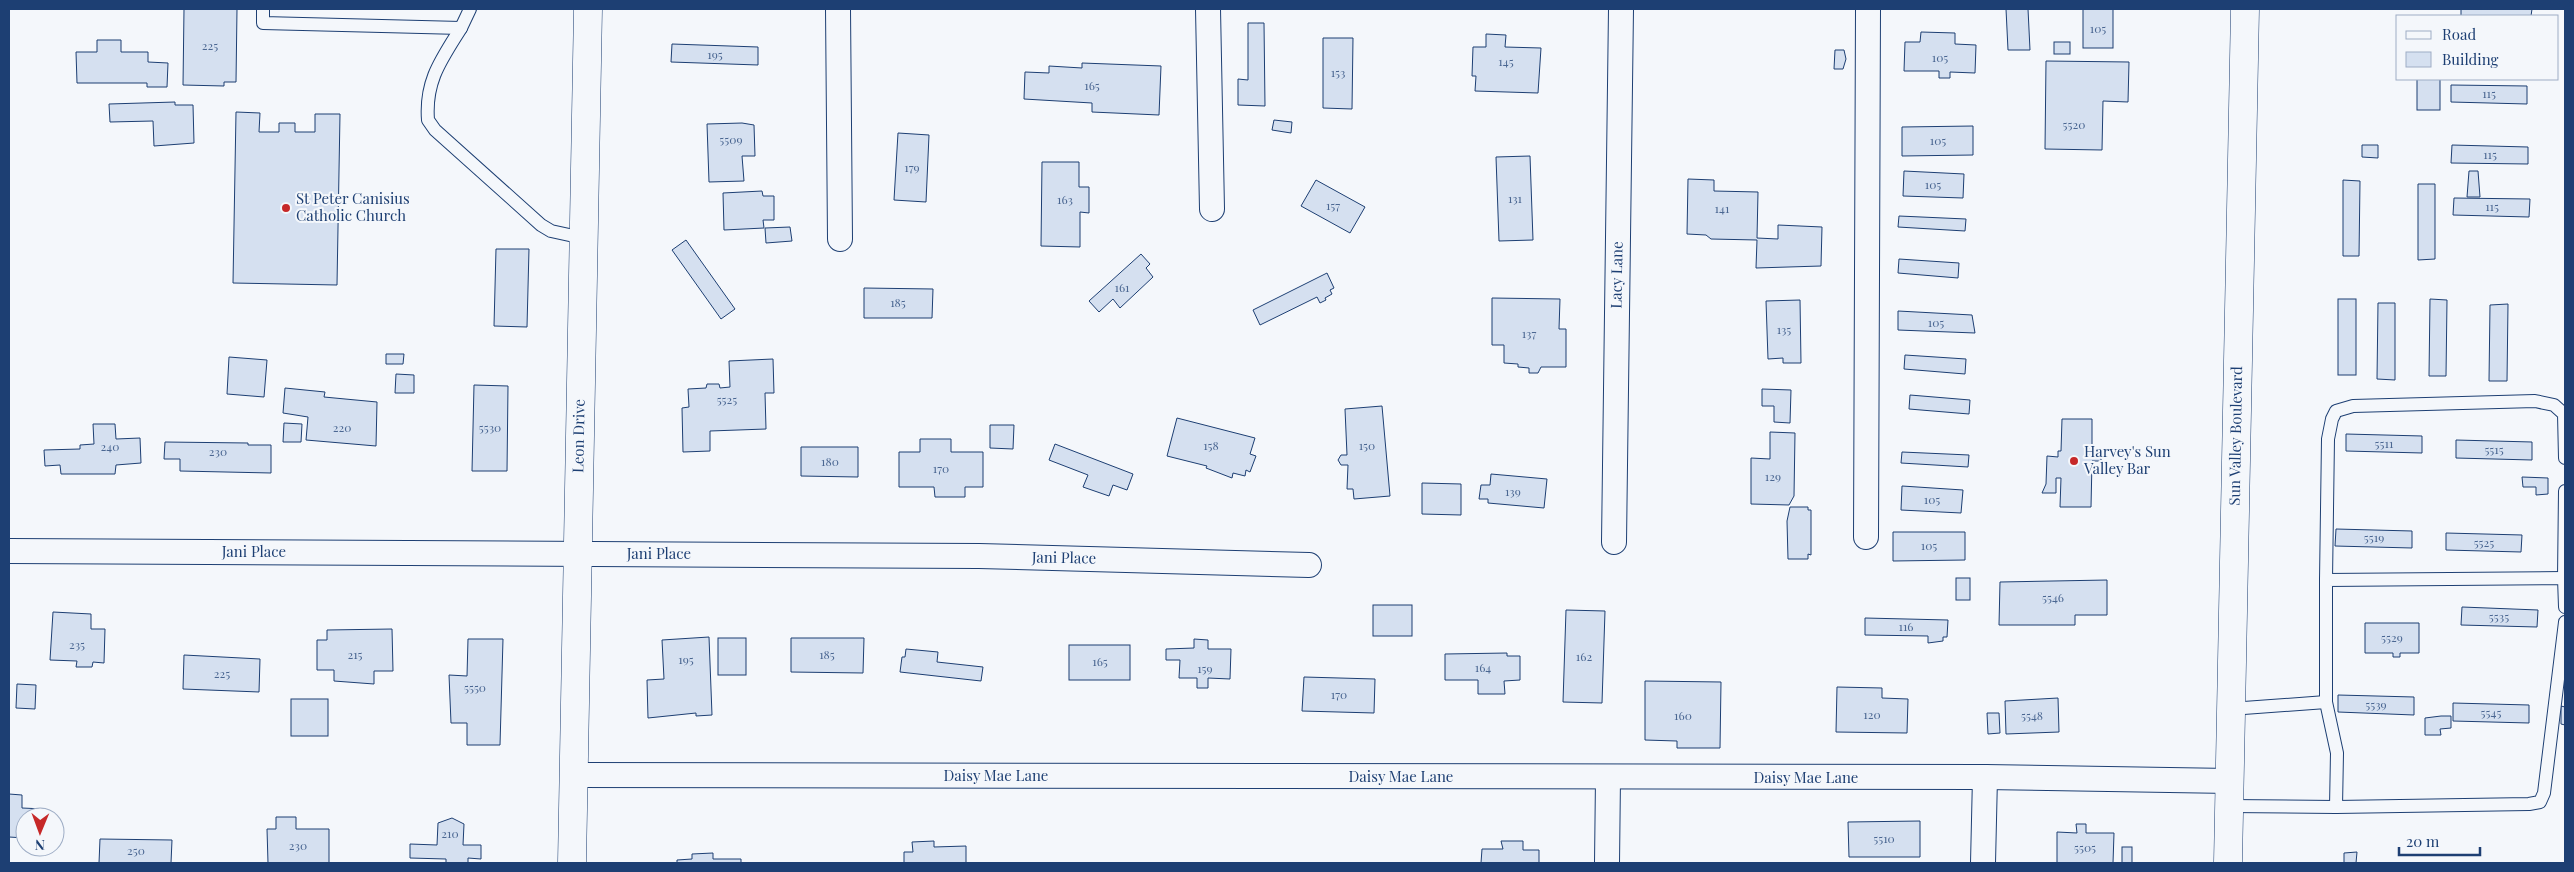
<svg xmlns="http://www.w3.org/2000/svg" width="2574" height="872" font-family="'Playfair Display',serif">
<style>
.building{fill:#d5e0f0;stroke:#1d3f73}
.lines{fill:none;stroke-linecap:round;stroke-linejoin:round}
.lane-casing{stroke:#1d3f73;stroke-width:14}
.street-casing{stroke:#1d3f73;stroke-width:26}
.secondary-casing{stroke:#1d3f73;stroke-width:29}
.primary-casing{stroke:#1d3f73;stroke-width:29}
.lane{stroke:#f4f7fb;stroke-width:12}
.street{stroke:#f4f7fb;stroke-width:24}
.secondary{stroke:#f4f7fb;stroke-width:28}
.primary{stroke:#f4f7fb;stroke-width:28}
.poi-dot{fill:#c62828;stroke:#f4f7fb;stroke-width:2}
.labels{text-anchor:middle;stroke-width:4;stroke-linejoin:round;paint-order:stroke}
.number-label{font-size:12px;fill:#4b6792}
.poi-label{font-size:15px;fill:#1d3f73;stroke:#f4f7fb;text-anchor:start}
.street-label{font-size:15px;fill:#1d3f73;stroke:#f4f7fb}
</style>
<rect width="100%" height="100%" fill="#f4f7fb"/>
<!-- building -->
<g class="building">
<path d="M184,9H237L236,82H224V86L183,85Z"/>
<path d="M2006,9H2028L2030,50H2008Z"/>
<rect x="2083" y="9" width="30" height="39"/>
<path d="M2461,9H2532L2531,16H2461Z"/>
<path d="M1248,23H1264L1265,106L1238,105V79L1248,80Z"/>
<path d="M1921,32L1955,33V44L1976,45L1975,73L1950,72V78H1939V71H1904L1905,42H1920Z"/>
<path d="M1486,34L1506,35L1505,47L1541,48L1538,93L1475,91L1476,76H1472L1473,47H1486Z"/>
<path d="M1323,38H1353L1352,109L1323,108Z"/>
<path d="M97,40H121V52H148V62L168,63L167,87H147V83H77L76,52H97Z"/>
<rect x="2054" y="42" width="16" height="12"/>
<path d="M672,44L758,47V65L671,62Z"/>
<path d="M1835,50H1844L1846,59L1843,69H1834Z"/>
<path d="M2046,61L2129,62L2128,102L2103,101L2102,150L2045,149Z"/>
<path d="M1082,63L1161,66L1159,115L1092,112V103L1024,99L1025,72L1049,73V66L1082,68Z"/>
<rect x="2417" y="79" width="23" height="31"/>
<path d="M2451,85L2527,86V104L2451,102Z"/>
<path d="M175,102V105H193L194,143L154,146L153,121L110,122L109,104Z"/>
<path d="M236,112L260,113L259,132H279V123H295V132H315V114H340L337,285L233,283Z"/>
<path d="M1274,120L1292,122L1291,133L1272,130Z"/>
<path d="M742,123L754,125L755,156H742L744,181L709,182L707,124Z"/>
<path d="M1973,126V155L1902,156V127Z"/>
<path d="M898,133L929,135L926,202L894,200Z"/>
<path d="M2362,145H2378V158L2362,157Z"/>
<path d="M2452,145L2528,147V164L2451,163Z"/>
<path d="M1530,156L1533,240L1499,241L1496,157Z"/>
<path d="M1042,162H1079V187H1089V213L1080,212V247L1041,246Z"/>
<path d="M1904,171L1964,174L1963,198L1903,196Z"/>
<path d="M2469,171H2478L2480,197H2467Z"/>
<path d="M1688,179L1714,180V191L1758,192L1757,238L1778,239V225L1822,227L1821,266L1756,268L1757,240L1711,239L1706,235L1687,234Z"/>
<path d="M1316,180L1365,207L1350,233L1301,206Z"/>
<path d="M2343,180L2360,181L2359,256H2343Z"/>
<path d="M2418,184H2435V259L2418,260Z"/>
<path d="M762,191L763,196H774V220H763L764,228L724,230L723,193Z"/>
<path d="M2454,198L2530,199L2529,217L2453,215Z"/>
<path d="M1899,216L1966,219L1965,231L1898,227Z"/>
<path d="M790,227L792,241L766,243L765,228Z"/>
<path d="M686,240L735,309L721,319L672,250Z"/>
<path d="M496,249H529L527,327L494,326Z"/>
<path d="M1141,254L1150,264L1146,268L1153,277L1120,308L1113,299L1099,312L1089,301Z"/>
<path d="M1899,259L1959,263L1958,278L1898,273Z"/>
<path d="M1327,273L1334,288L1330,290L1332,294L1325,298L1326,300L1320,303L1317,297L1260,325L1253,310Z"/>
<path d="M864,288L933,289L932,318H864Z"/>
<path d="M1492,298L1560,299L1559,329H1566V367H1541L1538,373H1529V368L1518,367V364L1504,363V345H1492Z"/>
<rect x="2338" y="299" width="18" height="76"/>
<path d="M2430,299L2447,300L2446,376H2429Z"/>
<path d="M1800,300L1801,363H1783V358L1768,359L1766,301Z"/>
<path d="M2378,303H2395V380L2377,379Z"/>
<path d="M2508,304L2507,381H2489L2490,305Z"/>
<path d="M1898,311L1972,315L1975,333L1898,330Z"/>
<path d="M386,354H404L403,364H386Z"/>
<path d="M1905,355L1966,359L1965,374L1904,369Z"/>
<path d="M229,357L267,360L264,397L227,394Z"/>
<path d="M773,359L774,393H765L766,429L710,431V451L683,452L682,408L689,407L688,389L706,388L707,384H719L720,388L730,387L729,361Z"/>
<path d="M396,374L414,375V393H395Z"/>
<path d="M474,385L508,386L507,471H472Z"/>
<path d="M285,388L325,392L324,397L377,402L376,446L306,440L308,417L283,413Z"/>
<path d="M1762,389L1791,390L1790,423L1774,422V406H1762Z"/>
<path d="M1910,395L1970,400L1969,414L1909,409Z"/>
<path d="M1382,406L1390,496L1354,499L1353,489H1347L1348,465H1341L1338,460L1341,455H1347L1345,409Z"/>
<path d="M1177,418L1255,438L1250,454L1256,456L1250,472L1246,470L1245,476L1233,473L1232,478L1206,468L1207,466L1167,456Z"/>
<path d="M2062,419H2092V454H2101V461H2092L2091,507H2060L2061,478H2056V493H2042L2046,484L2047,456L2058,457V451H2061Z"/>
<path d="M284,423L302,424L301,442H283Z"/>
<path d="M93,424H115L116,439L140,438L141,463L116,465L115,474H61L60,465L45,466L44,450L80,449V445L94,444Z"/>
<path d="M990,425H1014L1013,449L990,448Z"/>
<path d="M1770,432L1795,433L1794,496L1789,505L1751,504V458L1770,459Z"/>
<path d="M2346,434L2422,436V453L2346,451Z"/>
<path d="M920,439H951V452H983V487H965V497H935L934,487H899V452H920Z"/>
<path d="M2456,440L2532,442V460L2456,458Z"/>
<path d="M165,442L248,443V445H271V473L180,471V459H164Z"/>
<path d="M1055,444L1133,474L1127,490L1113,485L1109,496L1083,487L1088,475L1049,460Z"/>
<path d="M801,447H858V477L801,476Z"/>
<path d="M1902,452L1969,455L1968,467L1901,463Z"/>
<path d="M1491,474L1547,479L1544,508L1488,503V499H1479L1481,485H1490Z"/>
<path d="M2522,477L2548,478V494L2536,495V487H2523Z"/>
<path d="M1422,483L1461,484V515L1422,514Z"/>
<path d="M1902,486L1963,490L1961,513L1901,510Z"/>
<path d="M1790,507H1808V510H1811V555L1808,554V559H1788L1787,521Z"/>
<path d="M2336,529L2412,531V548L2335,546Z"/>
<path d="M1893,532H1965V560L1893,561Z"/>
<path d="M2446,533L2522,535L2521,552L2446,550Z"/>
<rect x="1956" y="578" width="14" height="22"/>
<path d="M2107,580V615H2075V625H1999L2000,582Z"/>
<rect x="1373" y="605" width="39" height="31"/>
<path d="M2462,607L2538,610L2537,627L2461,625Z"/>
<path d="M1566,610L1605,611L1602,703L1563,702Z"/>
<path d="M53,612L91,614V629H105L104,663L93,662L92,667H76L77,661L50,660Z"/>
<path d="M1865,618L1948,620L1947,637H1943V641L1928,643V636L1865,635Z"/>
<path d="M2365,623H2419V653H2400V657H2393V653H2365Z"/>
<path d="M392,629L393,671H374V684L334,681V670H317V640H327V630Z"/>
<path d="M709,637L712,715L696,716V713L648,718L647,680L664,679L662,640Z"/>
<rect x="718" y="638" width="28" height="37"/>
<path d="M791,638H864L863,673L791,672Z"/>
<path d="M468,639H503L500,745H467V723H451L449,675L467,676Z"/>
<path d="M1194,639L1208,640V649H1231L1230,679L1208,678V688H1197V678H1179L1180,660H1166V649L1194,648Z"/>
<rect x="1069" y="645" width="61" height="35"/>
<path d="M906,649L938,652L937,662L983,667L981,681L900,672L902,657H905Z"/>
<path d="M1507,653V656H1520V680L1504,681L1505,694H1478V680H1445V654Z"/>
<path d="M184,655L260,659L259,692L183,689Z"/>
<path d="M1304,677L1375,679L1374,713L1302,711Z"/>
<path d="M1645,681L1721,682L1720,748H1677V741L1645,740Z"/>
<path d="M17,684L36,685L35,709L16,708Z"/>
<path d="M1837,687L1882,688V698L1908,699L1907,733L1836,732Z"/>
<path d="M2338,695L2414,697V715L2338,712Z"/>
<path d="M2058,698L2059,732L2006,734L2005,701Z"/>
<rect x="291" y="699" width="37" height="37"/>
<path d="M2453,703L2529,705V723L2453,721Z"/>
<path d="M2561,706L2565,707V725L2561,724Z"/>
<path d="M1987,713H1999L2000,733L1988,734Z"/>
<path d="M2441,716H2451V728L2440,729L2441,735H2425V718Z"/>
<path d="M9,794L22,795V808L44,809V817H25V838L9,837Z"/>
<path d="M276,817H296V829H329V863H268L267,829H276Z"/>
<path d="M452,818L464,824L463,845H481V859L468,858V863H446V859L410,858V844L437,845L438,823Z"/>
<path d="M1920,821V857H1849L1848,822Z"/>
<path d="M2076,824H2086V833H2114L2113,863H2057V832L2077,833Z"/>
<path d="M100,839L172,840L171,863H99Z"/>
<path d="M934,841V847L966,846V863H904V852H913L912,842Z"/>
<path d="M1501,841H1523V850H1539V863H1481L1482,849H1503Z"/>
<rect x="2122" y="847" width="10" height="16"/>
<path d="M2357,852L2356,863H2360H2334H2344V853Z"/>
<path d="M713,853V859H741V863H677V860L692,859V854Z"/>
</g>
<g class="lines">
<defs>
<g id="lane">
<path d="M263,9V23L461,28L470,9"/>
<path d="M461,28C441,60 425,81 428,120L435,130L541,225L551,231L583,238"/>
<path d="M2564,578L2565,491"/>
<path d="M2326,580L2328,439L2332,419L2336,411L2353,406L2535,401L2554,405L2564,414L2565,458"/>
<path d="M2326,702V580L2564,578L2565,607"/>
<path d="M2230,709L2326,702L2337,753L2336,807"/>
<path d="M2229,806L2336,807L2529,804L2540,802L2544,793L2565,622"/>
</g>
<g id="street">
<path d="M838,9L840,239"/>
<path d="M1208,9L1212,209"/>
<path d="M1866,537L1868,9"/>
<path d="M1614,542L1621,9"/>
<path d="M9,551L979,556L1309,565"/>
<path d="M573,775L1985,777L2230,781"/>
<path d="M1607,863L1608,778"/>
<path d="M1983,863L1985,777"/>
</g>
<path id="secondary" d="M572,863L588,9"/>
<path id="primary" d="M2228,863L2245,9"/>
</defs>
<!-- lane casing -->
<use href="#lane" class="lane-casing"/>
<!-- street casing -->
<use href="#street" class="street-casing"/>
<!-- secondary casing -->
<use href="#secondary" class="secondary-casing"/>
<!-- primary casing -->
<use href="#primary" class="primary-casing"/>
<!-- lane -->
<use href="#lane" class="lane"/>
<!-- street -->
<use href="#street" class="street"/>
<!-- secondary -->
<use href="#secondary" class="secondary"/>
<!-- primary -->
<use href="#primary" class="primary"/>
</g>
<!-- markers -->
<g class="poi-dot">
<circle cx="286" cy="208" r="5"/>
<circle cx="2074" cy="461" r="5"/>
</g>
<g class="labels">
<!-- number labels -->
<g class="number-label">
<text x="2098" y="33">105</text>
<text x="210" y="50">225</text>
<text x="715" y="59">195</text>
<text x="1940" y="62">105</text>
<text x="1506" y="66">145</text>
<text x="1338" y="77">153</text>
<text x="1092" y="90">165</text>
<text x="2489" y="98">115</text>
<text x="2074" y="129">5520</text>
<text x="731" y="144">5509</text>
<text x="1938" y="145">105</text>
<text x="2490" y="159">115</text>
<text x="912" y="172">179</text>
<text x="1933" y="189">105</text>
<text x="1515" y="203">131</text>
<text x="1065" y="204">163</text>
<text x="1333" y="210">157</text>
<text x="2492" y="211">115</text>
<text x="1722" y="213">141</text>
<text x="1122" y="292">161</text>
<text x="898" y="307">185</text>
<text x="1936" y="327">105</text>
<text x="1784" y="334">135</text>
<text x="1529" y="338">137</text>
<text x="727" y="404">5525</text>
<text x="342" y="432">220</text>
<text x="490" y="432">5530</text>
<text x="2384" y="448">5511</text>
<text x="1211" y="450">158</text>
<text x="1367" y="450">150</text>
<text x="110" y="451">240</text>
<text x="2494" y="454">5515</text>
<text x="218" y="456">230</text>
<text x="830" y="466">180</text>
<text x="941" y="473">170</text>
<text x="1773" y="481">129</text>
<text x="1513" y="496">139</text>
<text x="1932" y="504">105</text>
<text x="2374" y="542">5519</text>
<text x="2484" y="547">5525</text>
<text x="1929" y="550">105</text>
<text x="2053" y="602">5546</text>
<text x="2499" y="621">5535</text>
<text x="1906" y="631">116</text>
<text x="2392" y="642">5529</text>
<text x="77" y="649">235</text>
<text x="355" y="659">215</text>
<text x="827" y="659">185</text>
<text x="1584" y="661">162</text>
<text x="686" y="664">195</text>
<text x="1100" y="666">165</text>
<text x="1483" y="672">164</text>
<text x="1205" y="673">159</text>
<text x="222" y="678">225</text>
<text x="475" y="692">5550</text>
<text x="1339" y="699">170</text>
<text x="2376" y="709">5539</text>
<text x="2491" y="717">5545</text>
<text x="1872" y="719">120</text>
<text x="1683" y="720">160</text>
<text x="2032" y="720">5548</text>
<text x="450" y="838">210</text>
<text x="1884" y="843">5510</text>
<text x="298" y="850">230</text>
<text x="2085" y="852">5505</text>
<text x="136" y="855">250</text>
</g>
<!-- poi labels -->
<g class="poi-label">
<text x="296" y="204">St Peter Canisius<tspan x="296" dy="17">Catholic Church</tspan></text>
<text x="2084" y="457">Harvey's Sun<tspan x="2084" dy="17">Valley Bar</tspan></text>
</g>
<!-- street labels -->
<g class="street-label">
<text transform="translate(1617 275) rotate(-89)" y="5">Lacy Lane</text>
<text transform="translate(579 436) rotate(-89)" y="5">Leon Drive</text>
<text transform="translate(2236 436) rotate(-89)" y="5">Sun Valley Boulevard</text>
<text x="254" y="557">Jani Place</text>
<text x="659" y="559">Jani Place</text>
<text transform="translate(1064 558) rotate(1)" y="5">Jani Place</text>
<text x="996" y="781">Daisy Mae Lane</text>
<text x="1401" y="782">Daisy Mae Lane</text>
<text x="1806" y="783">Daisy Mae Lane</text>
</g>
</g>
<!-- border -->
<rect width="2574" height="872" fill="none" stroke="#1d3f73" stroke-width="20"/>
<!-- legend -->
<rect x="2396" y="15" width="162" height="65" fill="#f4f7fb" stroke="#9eadc5"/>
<rect x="2406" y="31" width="25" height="8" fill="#f4f7fb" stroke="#9eadc5"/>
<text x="2442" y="40" font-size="15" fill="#1d3f73">Road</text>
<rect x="2406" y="52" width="25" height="15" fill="#d5e0f0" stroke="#9eadc5"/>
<text x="2442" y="65" font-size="15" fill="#1d3f73">Building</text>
<!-- north arrow -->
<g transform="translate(40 832) rotate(181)"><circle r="24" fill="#f4f7fb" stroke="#9eadc5"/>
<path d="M0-4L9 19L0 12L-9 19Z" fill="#c62828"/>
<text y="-8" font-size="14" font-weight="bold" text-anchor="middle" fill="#1d3f73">N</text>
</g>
<!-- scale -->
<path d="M2399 847v8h81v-8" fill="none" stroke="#1d3f73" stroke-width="2.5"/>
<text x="2406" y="847" font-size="15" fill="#1d3f73" stroke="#f4f7fb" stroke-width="4" paint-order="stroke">20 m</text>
</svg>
